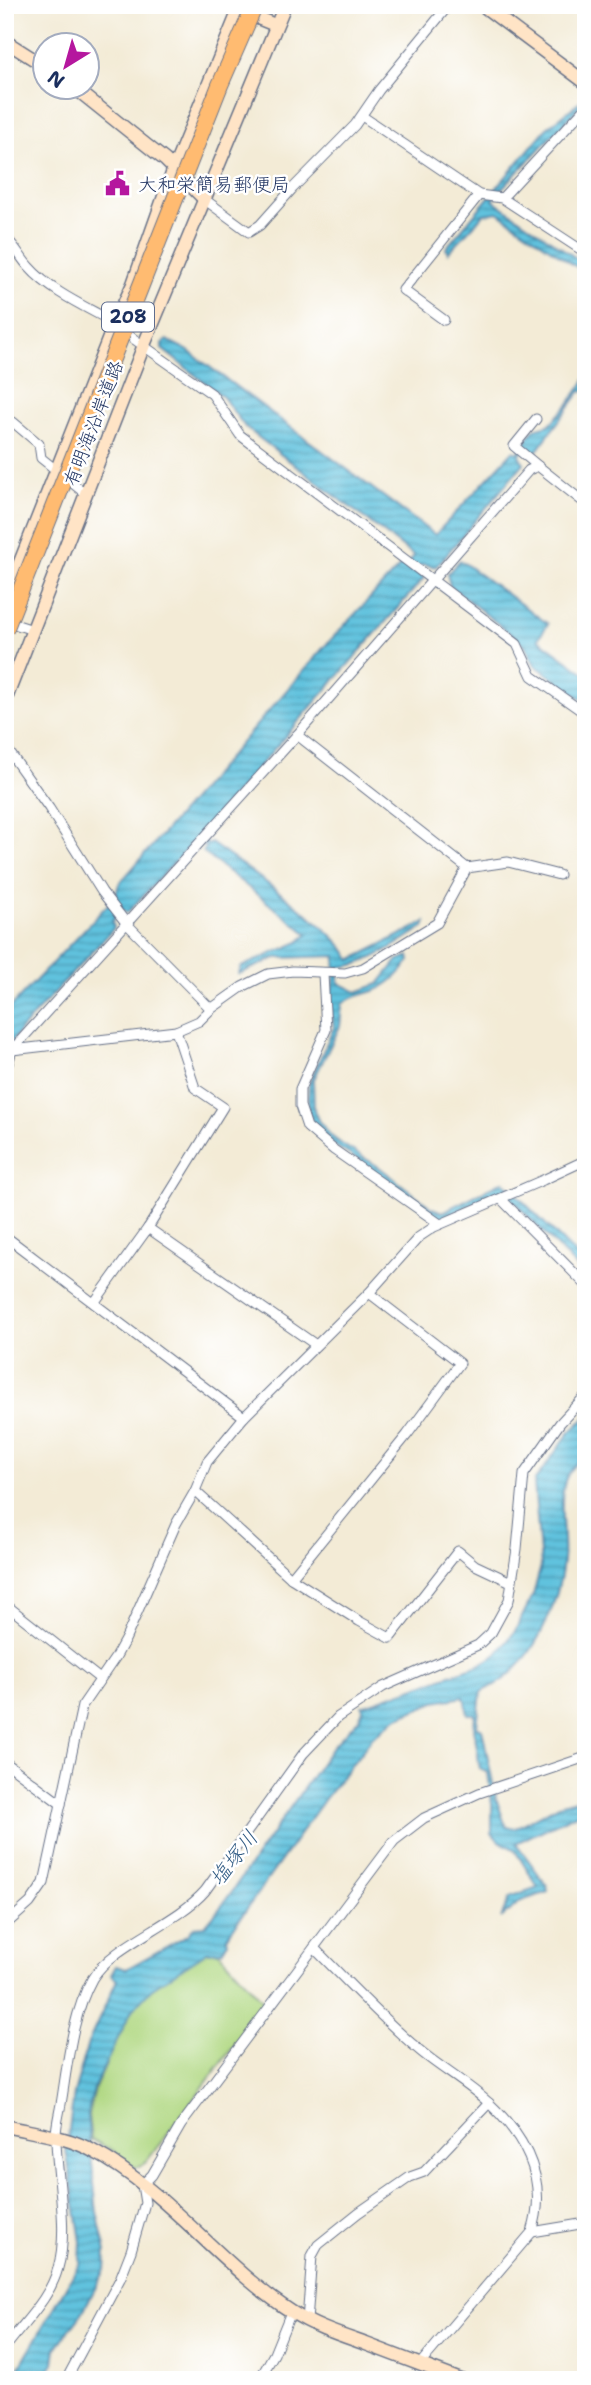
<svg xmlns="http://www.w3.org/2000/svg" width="591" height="2385" font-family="'Shantell Sans','Klee One',sans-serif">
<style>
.park{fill:#b0d882;stroke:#668470;stroke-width:2}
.water{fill:url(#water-rules);stroke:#3e789e;stroke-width:2}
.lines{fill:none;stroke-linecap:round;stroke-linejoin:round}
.street-casing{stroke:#677188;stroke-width:11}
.secondary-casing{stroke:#677188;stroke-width:15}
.street{stroke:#fff;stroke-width:9}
.secondary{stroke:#ffe4c6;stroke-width:12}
.highway-bridge-casing{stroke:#677188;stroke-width:18;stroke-linecap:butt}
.highway-bridge{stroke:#ffbb71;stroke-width:16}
.labels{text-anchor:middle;stroke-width:5;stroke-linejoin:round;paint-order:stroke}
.shield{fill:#fff;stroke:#5f6d8e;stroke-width:2}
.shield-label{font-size:18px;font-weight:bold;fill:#1b2f5e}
.poi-label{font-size:19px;fill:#1b2f5e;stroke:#fff;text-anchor:start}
.street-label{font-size:19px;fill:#1b2f5e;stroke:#fff}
.water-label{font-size:21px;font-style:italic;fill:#305b84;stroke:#fff}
</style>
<defs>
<pattern id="water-rules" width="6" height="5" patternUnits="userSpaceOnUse" patternTransform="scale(1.75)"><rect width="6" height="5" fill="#60c2de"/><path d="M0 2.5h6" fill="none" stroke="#4e9eb7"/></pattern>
</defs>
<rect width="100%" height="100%" fill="#fff"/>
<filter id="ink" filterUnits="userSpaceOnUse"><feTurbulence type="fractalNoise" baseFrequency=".0143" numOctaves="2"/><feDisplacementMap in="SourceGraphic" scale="14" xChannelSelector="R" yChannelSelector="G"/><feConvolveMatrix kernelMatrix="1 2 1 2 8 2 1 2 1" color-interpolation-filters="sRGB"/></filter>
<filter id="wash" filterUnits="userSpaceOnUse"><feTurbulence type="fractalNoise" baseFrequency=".00686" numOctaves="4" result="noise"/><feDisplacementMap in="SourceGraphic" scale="28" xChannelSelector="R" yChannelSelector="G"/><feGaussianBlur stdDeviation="1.57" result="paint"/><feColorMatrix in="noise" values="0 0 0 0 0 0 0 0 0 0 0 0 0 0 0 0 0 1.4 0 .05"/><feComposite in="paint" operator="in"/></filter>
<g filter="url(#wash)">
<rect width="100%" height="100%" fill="#f3ebd6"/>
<!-- park -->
<path class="park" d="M210,1949L219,1952L266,2004L146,2162L139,2167H133L113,2151L91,2139L88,2115L96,2086L110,2054L116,2024L131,1995Z"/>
<!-- water -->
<g class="water">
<path d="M582,100L586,102V108L581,105L504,186L493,200L586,265V271L575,266L498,212L484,214L448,253L446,248L546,129Z"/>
<path d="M167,340L187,350L435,535L513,451L518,453L534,429L549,425L568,405L586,379V391L580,392L538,449L533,454L525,448L519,456L524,463L436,567L422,564L417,570L424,578L199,835L208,845L211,843C242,866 338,929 351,960L426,922L424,927C397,943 371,965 340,967L339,983L357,992L379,984L398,960L409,956L410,961C400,974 390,985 374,991C363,995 351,996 342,1004L340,1026L313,1081L314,1110L318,1120L331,1136L343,1145L379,1167L432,1208L443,1212L503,1181L586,1265V1277L504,1191L440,1218L429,1213L360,1161L332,1144L314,1125L308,1112L309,1083L334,1027L329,996L334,984L336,956L276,958L239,974L241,967L299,942L308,934L203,852L206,847L196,839L127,913L122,909L112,921L114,928L23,1027L5,1050L6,1012L115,897L119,884L325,646L403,563L407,565L414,556L245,427L223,397L162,349V344Z"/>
<path d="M460,560L548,624L538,639L586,674V702L535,665L525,645L450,586L447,574Z"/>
<path d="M586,1417C586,1426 589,1441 586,1449C582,1461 569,1468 565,1481C558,1507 565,1535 563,1561C559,1602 537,1654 504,1679C498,1684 488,1688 481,1692L477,1726L482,1729L496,1798L506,1827L514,1829L559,1805L586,1797V1809L516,1843L547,1886L548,1892L521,1901L501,1918L510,1897L538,1887L514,1849L499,1841L492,1833V1804L488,1773L480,1769L474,1728L475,1714H468L464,1697L435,1702L396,1718L373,1737L324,1800L226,1938L227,1943L222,1951L207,1952L151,1989L132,2010L95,2085L87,2115L97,2212L106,2252L105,2270L82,2313L56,2348L54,2363L43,2380H12L80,2263L81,2241L66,2150L74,2094L88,2043L117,1980L111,1975L116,1966L126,1969L189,1934L194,1927L205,1926L221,1907L333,1746L359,1719L363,1710L362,1706L479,1665L497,1654L514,1633L533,1595L541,1566L534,1482L569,1433Z"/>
</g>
</g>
<g filter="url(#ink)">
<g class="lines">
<defs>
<g id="street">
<path d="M362,116L479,195L502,198L586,253"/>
<path d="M502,198L586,107"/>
<path d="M204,199L249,232L260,225L293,188L355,125L379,90L449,5"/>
<path d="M5,237C17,248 19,256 29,267C50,291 84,306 111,321L114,325L212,394L240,435L517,644L532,676L586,714"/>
<path d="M444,320L403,290L479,195"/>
<path d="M536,419L514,446L538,466"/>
<path d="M5,422H13L39,444L41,458L86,494"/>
<path d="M5,621L33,630"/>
<path d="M297,735L467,868"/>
<path d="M5,746L49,808L102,892L127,924L211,1009"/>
<path d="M323,974L326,1030L300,1089V1106L307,1127L334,1150L440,1224"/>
<path d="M12,1050L176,1031L199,1021L211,1009L242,987L268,974L293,971L345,973L363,968L437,923L467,868L508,862L559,875"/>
<path d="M5,1074L12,1050L297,735L529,470L538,466L586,504"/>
<path d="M501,1199L586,1285"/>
<path d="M148,1228L316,1345"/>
<path d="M5,1236L244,1417"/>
<path d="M94,1303L148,1228L223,1107L195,1088L176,1031"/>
<path d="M195,1491L291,1578L359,1621L390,1638L458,1551L475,1565L511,1582"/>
<path d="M291,1578L407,1435L460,1363L369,1293"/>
<path d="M5,1604L100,1679"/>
<path d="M5,1762L61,1804"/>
<path d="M5,1925L30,1903L44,1883L82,1706L115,1658L126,1638L176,1524L195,1491L207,1462L244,1417L369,1293L419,1237L434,1227L543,1180L586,1160"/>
<path d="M314,1948C348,1982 381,2018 418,2049C440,2068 468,2083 490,2104C527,2139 548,2182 532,2232L420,2364"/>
<path d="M532,2232L586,2223"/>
<path d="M307,2321L312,2256L318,2245L358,2213L410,2177L424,2172L489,2103"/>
<path d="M5,2348C23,2323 50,2299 58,2268C69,2231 57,2179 56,2140C55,2127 60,2112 62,2098C68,2060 73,2013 92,1979C113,1944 175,1925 205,1891L303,1754L338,1717L383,1687L478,1645L491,1633L509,1600L517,1549L524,1474L560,1423L586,1395"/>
<path d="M66,2380L120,2279L131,2251L145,2203L142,2185L152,2175L181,2125L394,1841L424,1818L479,1793L586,1757"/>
<path d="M259,2380L274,2354L291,2312"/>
</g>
<g id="secondary">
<path d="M482,5L586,83"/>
<path d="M243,12L275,25"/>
<path d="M5,41L46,67"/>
<path d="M75,88L165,160L204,199"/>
<path d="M5,600L114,325L133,284L174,168L241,5"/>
<path d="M5,701L144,345L285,5"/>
<path d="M5,2126C34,2133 67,2136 93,2151C168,2191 220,2266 292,2312C315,2327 341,2335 366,2344C397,2356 429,2368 461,2380"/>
</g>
</defs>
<!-- street casing -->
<use href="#street" class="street-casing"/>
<!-- secondary casing -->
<use href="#secondary" class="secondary-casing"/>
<!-- street -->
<use href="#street" class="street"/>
<!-- secondary -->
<use href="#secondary" class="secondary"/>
<defs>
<path id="highway-bridge" d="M5,630L220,85L255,5"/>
</defs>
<!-- highway-bridge casing -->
<use href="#highway-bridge" class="highway-bridge-casing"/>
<!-- highway-bridge -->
<use href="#highway-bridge" class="highway-bridge"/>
</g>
</g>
<!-- icons -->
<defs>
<symbol id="civic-bare" viewBox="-9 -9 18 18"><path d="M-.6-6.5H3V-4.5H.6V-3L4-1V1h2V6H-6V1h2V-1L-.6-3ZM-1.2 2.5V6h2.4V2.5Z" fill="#b5179e" stroke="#fff" stroke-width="2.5" paint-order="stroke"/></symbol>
</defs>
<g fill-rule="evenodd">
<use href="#civic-bare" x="100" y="166" width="35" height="35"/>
</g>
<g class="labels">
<!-- shield labels -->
<rect class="shield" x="102" y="302.5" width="52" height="29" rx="5"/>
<g class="shield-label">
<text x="128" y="323">208</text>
</g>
<!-- poi labels -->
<g class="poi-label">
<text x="138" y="191">大和栄簡易郵便局</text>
</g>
<!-- street labels -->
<g class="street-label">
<text transform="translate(93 423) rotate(-69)" y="7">有明海沿岸道路</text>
</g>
<!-- water labels -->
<g class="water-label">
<text transform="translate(234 1858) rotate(-52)" y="7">塩塚川</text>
</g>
</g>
<!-- margin -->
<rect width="591" height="2385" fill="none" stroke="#fff" stroke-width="28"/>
<!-- north arrow -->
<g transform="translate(66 66) rotate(217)"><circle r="33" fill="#ffffff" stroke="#a4acbf" stroke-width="2"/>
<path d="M0-5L12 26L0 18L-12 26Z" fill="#b5179e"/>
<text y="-10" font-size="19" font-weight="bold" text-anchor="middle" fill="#1b2f5e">N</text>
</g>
</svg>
